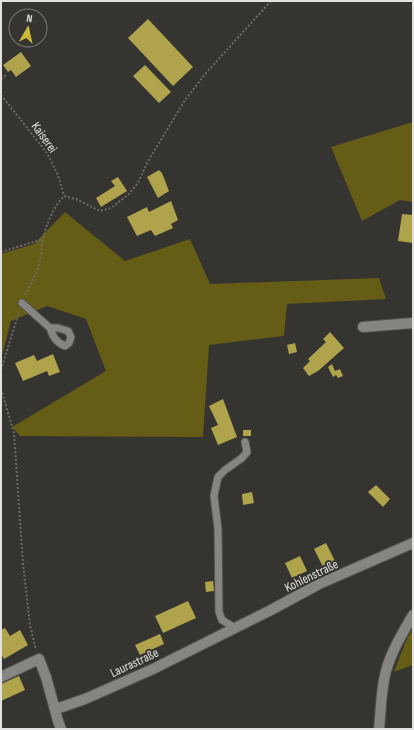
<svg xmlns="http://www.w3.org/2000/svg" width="414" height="730" font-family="'Sofia Sans Condensed',sans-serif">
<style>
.green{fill:#655d16}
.building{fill:#afa44c}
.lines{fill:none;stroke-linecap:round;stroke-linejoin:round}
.lane-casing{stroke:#535350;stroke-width:9}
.street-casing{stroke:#535350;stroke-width:12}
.secondary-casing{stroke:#535350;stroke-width:12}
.path{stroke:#6c6b68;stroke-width:2;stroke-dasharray:2 2;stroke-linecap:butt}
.lane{stroke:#868581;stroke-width:7}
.street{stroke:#868581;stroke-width:10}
.secondary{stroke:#868581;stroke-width:10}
.labels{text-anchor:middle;stroke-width:4;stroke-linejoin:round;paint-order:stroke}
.street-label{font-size:13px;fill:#e1e1df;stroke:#353431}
</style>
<rect width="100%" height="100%" fill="#353431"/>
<!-- green -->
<g class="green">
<path d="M413,122V202L400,200L362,221L331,147Z"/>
<path d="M65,212L125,261L190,239L210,284L379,278L386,299L287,304L284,336L209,345L203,437L20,436L12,427L106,371L86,319L47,306L11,321L1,359V254L34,244Z"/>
<path d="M413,628V665L394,672L405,643Z"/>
</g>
<!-- building -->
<g class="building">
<path d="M148,19L193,67L173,86L128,38Z"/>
<path d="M21,52L31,66L16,77L11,70L8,72L3,65Z"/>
<path d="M145,65L171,92L159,103L133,76Z"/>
<path d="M159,170L162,173L169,191L158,198L147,177Z"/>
<path d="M118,177L127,191L101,207L96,198L115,186L111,181Z"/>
<path d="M171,201L178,220L171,224L173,228L155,236L151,230L137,236L127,217L147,207L149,212Z"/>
<path d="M402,214L413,215V243L398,241Z"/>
<path d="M330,332L344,348L318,371L309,376L303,368L310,361L308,359L326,342L323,339Z"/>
<path d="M295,343L297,352L289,354L287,345Z"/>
<path d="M53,354L60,372L49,376L47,371L23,381L15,363L34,355L37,361Z"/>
<path d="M332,364L335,371L340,369L343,376L338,378L336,375L333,377L328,367Z"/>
<path d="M223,399L237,437L218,445L211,428L218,425L209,406Z"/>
<rect x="243" y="430" width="8" height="6"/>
<path d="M376,485L390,499L383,507L368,492Z"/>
<path d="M252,492L254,503L243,505L242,494Z"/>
<path d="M326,543L335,561L323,567L314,549Z"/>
<path d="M300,556L307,571L292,578L285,563Z"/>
<path d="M213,581L214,591L206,592L205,582Z"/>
<path d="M188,601L196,618L163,633L155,616Z"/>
<path d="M5,628L10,636L20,630L28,645L4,659L1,654V630Z"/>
<path d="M160,634L164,644L140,655L135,645Z"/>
<path d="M19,676L25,690L1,701V684Z"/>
</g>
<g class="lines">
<defs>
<g id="lane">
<path d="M22,303L50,328H58L68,331L71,337L69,343L65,346C56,342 53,337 50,328"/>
<path d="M235,628L222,620L219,612L218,529L214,496L216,486L218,477L225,470L242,458L247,452L245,442"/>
</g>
<g id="street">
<path d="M363,327L413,323"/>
<path d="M1,677L39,659L46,677L58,721L61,729"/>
<path d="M56,709L85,699L153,669L271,610L319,584L413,543"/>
</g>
<path id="secondary" d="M379,729C381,710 381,689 386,671C391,652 403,632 413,615"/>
</defs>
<!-- lane casing -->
<use href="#lane" class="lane-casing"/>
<!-- street casing -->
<use href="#street" class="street-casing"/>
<!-- secondary casing -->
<use href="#secondary" class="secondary-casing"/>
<!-- path -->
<g class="path">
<path d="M1,79L6,75"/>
<path d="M1,95L47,153L58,175L64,196"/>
<path d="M1,252L43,239"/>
<path d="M25,295C31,284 37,273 40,261C42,254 41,247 43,240C46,224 53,208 64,196L76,199L100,211L111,208L129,194L138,183L147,163L185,100L206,73L271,1"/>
<path d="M1,370L19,312"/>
<path d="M1,389L14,433L23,564L30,625L36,650"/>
</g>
<!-- lane -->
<use href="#lane" class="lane"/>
<!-- street -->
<use href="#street" class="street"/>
<!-- secondary -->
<use href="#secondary" class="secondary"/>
</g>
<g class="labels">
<!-- street labels -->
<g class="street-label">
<text transform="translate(45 137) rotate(54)" y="5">Kaiserei</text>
<text transform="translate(311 575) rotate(-26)" y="5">Kohlenstraße</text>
<text transform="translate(134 662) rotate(-25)" y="5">Laurastraße</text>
</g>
</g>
<!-- border -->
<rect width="414" height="730" fill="none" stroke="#e1e1df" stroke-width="4"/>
<!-- north arrow -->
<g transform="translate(28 28) rotate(9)"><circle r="19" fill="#353431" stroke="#7a7977"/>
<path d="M0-3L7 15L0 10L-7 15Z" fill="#caba3a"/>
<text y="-6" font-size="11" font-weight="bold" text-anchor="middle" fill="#e1e1df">N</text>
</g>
</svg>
